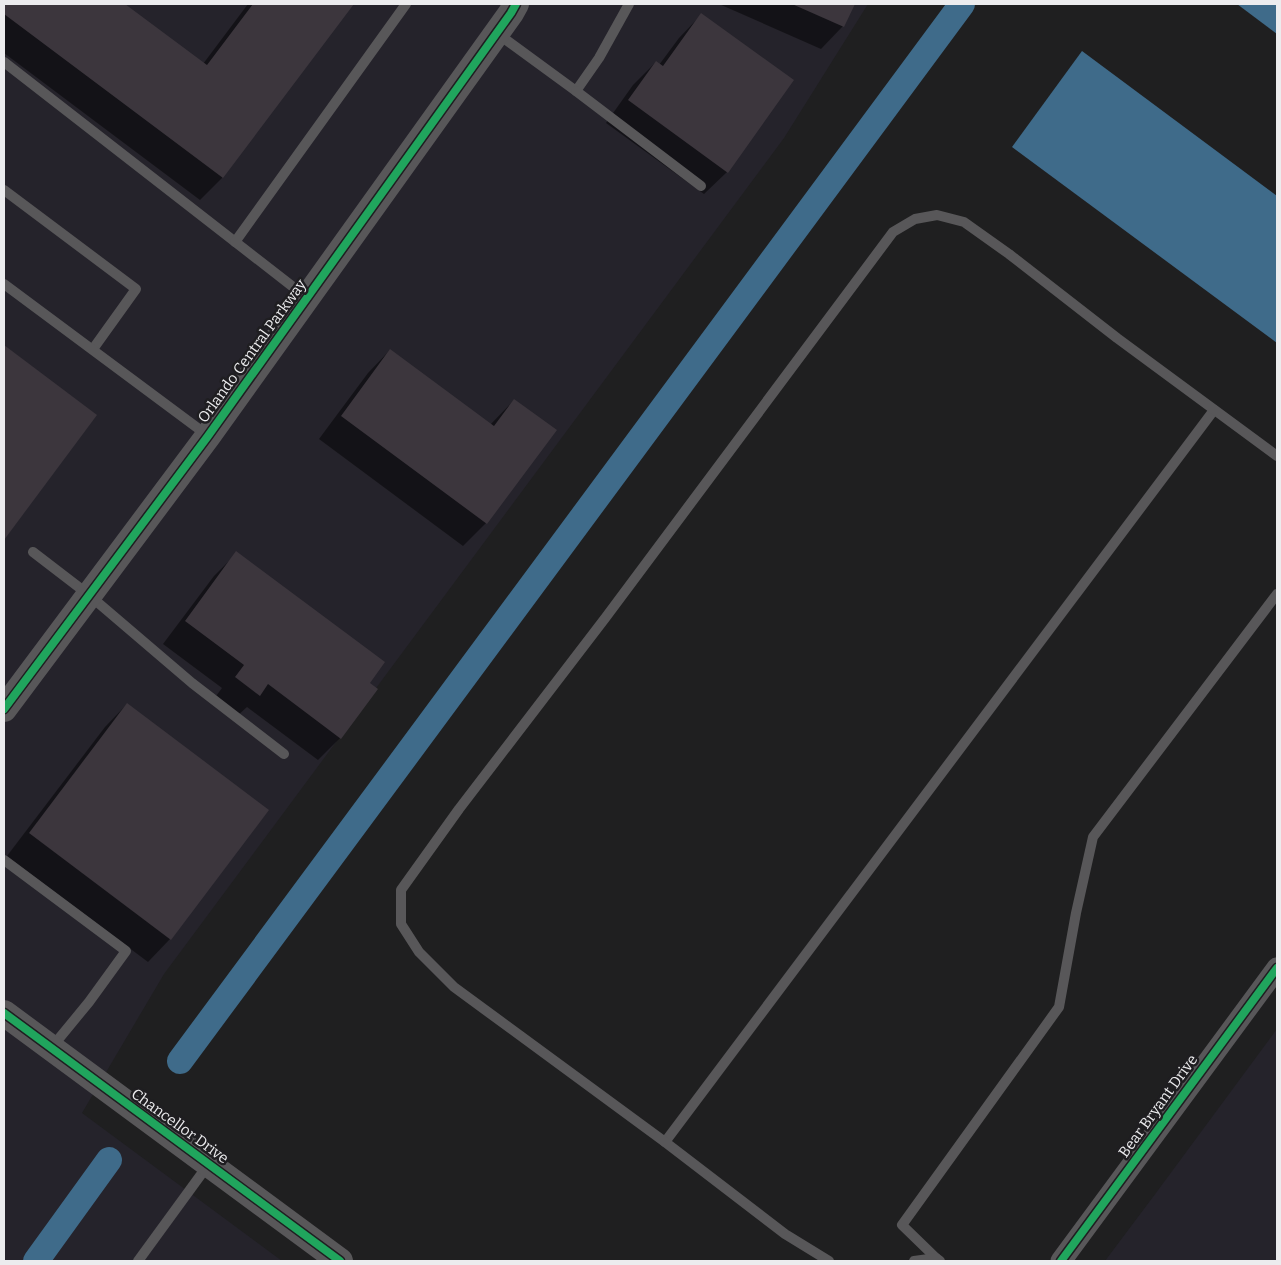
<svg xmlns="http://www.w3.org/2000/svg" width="1281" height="1265" font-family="Bitter,serif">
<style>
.built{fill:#25232b}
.water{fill:#3f6b8a}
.shadow{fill:#0007}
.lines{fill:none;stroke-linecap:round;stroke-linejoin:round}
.canal{stroke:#3f6b8a;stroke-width:26}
.building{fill:#3c363d}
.service{stroke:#585759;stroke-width:10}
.minor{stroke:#585759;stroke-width:21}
.tertiary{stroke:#585759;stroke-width:26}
.cycleway-casing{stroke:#1f1e21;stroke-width:11}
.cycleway{stroke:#20a55d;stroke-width:8}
.labels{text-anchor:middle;stroke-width:5;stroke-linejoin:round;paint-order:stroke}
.street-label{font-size:15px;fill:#ececee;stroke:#1f1e21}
</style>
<rect width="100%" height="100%" fill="#1f1f20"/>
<!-- built -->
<g class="built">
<path d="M4,4H868L784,138L164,974L82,1113L282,1261H4Z"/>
<path d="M1277,1029V1261H1105L1153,1197Z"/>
</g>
<!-- water -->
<g class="water">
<path d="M1237,4H1277V34Z"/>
<path d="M1082,51L1277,196V343L1012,147Z"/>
</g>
<!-- shadow -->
<g class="shadow">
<path d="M4,4H123L203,64L248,4H352L222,178L200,200L4,53Z"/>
<path d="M719,4H853L843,26L821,49Z"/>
<path d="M701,15L727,172L704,194L606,123L633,85L656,62L659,65L679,38Z"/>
<path d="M4,346L95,415L4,538Z"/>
<path d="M390,350L490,425L514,400L555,430L486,523L463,546L319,439L368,373Z"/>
<path d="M237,553L368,683L340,738L318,760L247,707L236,717L213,700L222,688L163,644L214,576Z"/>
<path d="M127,704L170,939L148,962L7,856L105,727Z"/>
</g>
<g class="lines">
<!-- canal -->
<g class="canal">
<path d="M180,1061L962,4"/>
<path d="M36,1261L109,1160"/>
</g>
</g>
<!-- building -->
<g class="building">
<path d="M4,4H125L207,65L253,4H354L223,178L4,14Z"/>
<path d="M792,4H855L844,27Z"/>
<path d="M701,13L794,80L728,173L628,100L656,61L663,66Z"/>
<path d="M4,345L97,415L4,540Z"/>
<path d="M390,349L494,426L514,399L557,430L487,524L341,416Z"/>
<path d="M236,551L385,662L370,683L378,689L341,739L268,684L260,696L235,677L244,665L185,621Z"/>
<path d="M127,703L269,810L171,940L29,833Z"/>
</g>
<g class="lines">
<!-- service -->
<g class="service">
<path d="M498,34L576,91L599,58L629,4"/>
<path d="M4,62L306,297"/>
<path d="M576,91L701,186"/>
<path d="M4,190L136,289L93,349"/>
<path d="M235,242L406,4"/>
<path d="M4,284L207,435"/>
<path d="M33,552L89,595L192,683L284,754"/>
<path d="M4,860L126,951L89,1002L52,1047"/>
<path d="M665,1142L1214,410"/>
<path d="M936,1258L902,1225L1059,1007L1076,913L1093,837L1277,594"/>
<path d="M138,1261L208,1165"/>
<path d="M829,1261L785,1234L665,1142L454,987L419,952L401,924V890L459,809L606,617L893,232L915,219L937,215L964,222L1009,254L1117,338L1277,456"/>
<path d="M914,1261L936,1258L940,1261"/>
</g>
<!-- minor -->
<path class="minor" d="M1061,1261L1277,968"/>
<!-- tertiary -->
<g class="tertiary">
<path d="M4,709L208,436L511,13L516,4"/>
<path d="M4,1013L340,1261"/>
</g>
<defs>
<g id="cycleway">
<path d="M4,709L208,436L511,13L516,4"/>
<path d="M4,1013L340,1261"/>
<path d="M1061,1261L1277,968"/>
</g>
</defs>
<!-- cycleway casing -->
<use href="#cycleway" class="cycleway-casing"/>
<!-- cycleway -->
<use href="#cycleway" class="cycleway"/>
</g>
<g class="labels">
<!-- street labels -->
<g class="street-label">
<text transform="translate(252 351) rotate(-54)" y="5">Orlando Central Parkway</text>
<text transform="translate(1158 1106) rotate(-54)" y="5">Bear Bryant Drive</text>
<text transform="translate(180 1126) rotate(36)" y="5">Chancellor Drive</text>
</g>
</g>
<!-- border -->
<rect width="1281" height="1265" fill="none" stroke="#ececee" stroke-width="10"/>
</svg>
